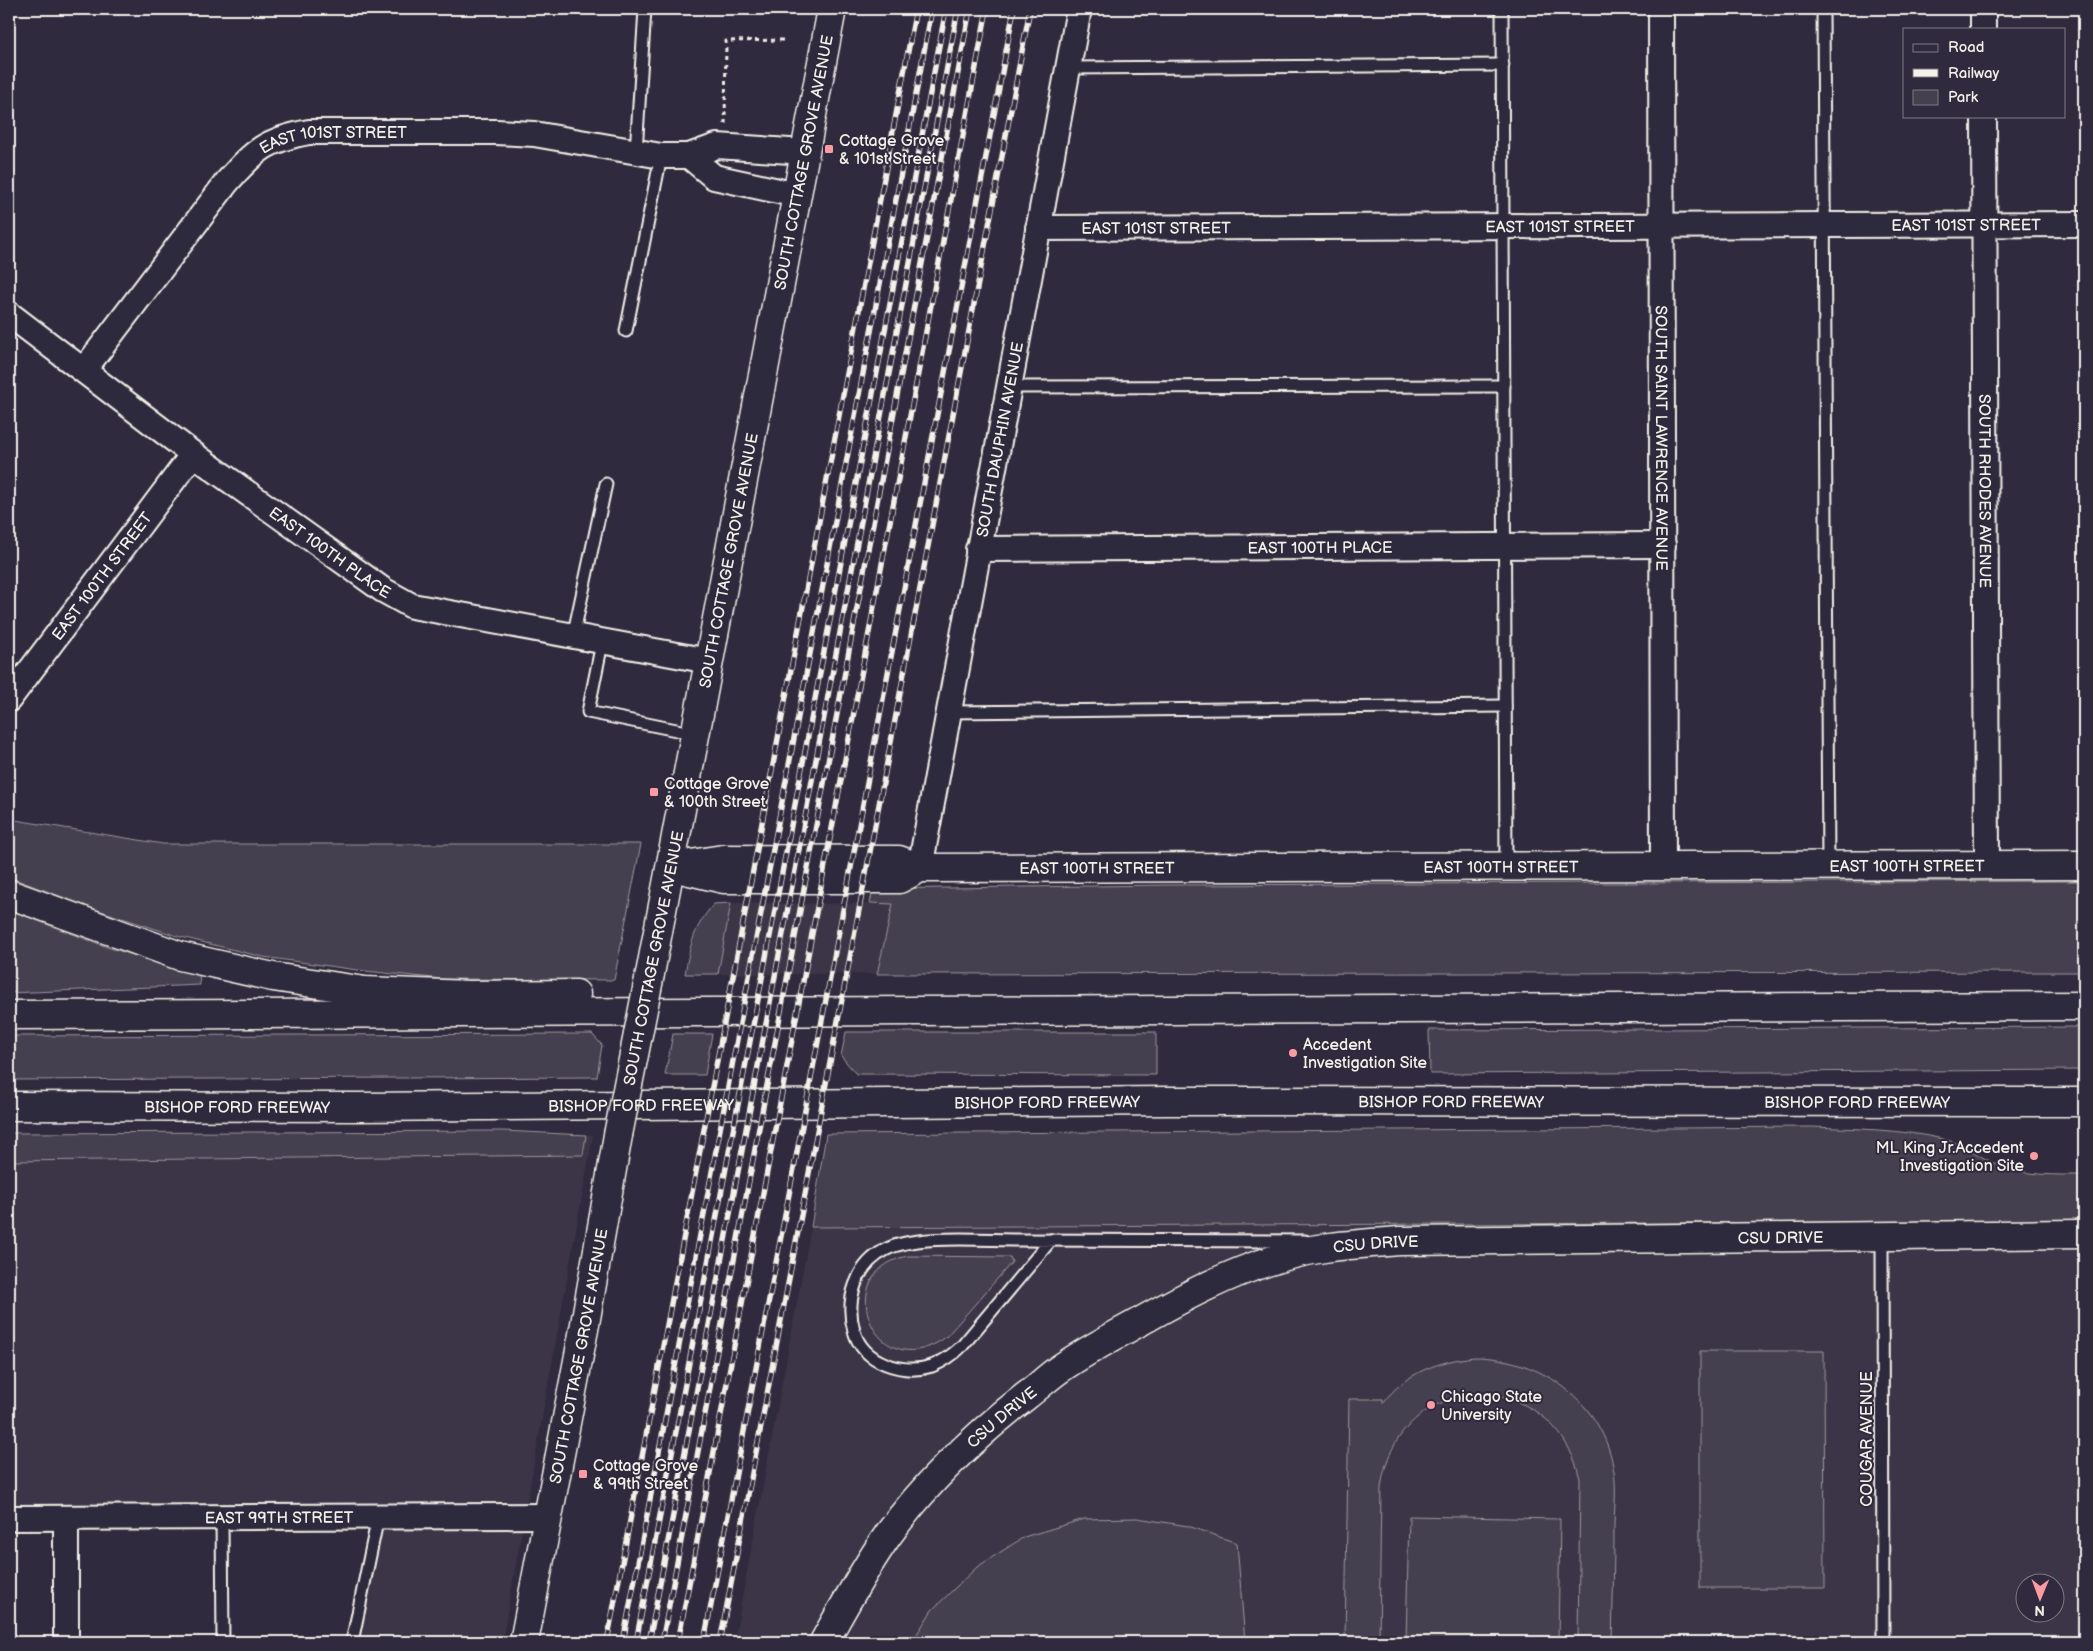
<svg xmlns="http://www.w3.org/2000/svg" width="2093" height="1651" font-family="'Balsamiq Sans',sans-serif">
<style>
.built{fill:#3b3647;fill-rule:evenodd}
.green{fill:#454050;stroke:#9c989c}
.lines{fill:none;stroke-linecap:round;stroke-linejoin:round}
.service-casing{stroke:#f4f1e8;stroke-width:15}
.minor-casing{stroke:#f4f1e8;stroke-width:28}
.tertiary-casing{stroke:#f4f1e8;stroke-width:31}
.motorway-casing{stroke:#f4f1e8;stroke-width:31}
.path{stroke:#f4f1e8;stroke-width:3;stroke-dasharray:4 4;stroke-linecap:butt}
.service{stroke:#2f2a3d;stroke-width:11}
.minor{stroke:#2f2a3d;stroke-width:24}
.tertiary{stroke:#2f2a3d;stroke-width:28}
.motorway{stroke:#2f2a3d;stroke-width:28}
.rail-casing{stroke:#f4f1e8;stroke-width:5.5}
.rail{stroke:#2f2a3d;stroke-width:4;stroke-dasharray:11;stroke-linecap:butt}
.tertiary-bridge-casing{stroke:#f4f1e8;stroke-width:31;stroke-linecap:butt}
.tertiary-bridge{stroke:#2f2a3d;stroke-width:28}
.poi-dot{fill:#ff9aa2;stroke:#2f2a3d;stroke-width:2}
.labels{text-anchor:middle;stroke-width:4;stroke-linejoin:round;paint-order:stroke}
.poi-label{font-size:16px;fill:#f4f1e8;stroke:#2f2a3d;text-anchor:start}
.street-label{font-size:16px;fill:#f4f1e8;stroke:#2f2a3d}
</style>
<rect width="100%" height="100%" fill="#2f2a3d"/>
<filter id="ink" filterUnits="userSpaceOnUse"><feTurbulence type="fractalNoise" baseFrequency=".02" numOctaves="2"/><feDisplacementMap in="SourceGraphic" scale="10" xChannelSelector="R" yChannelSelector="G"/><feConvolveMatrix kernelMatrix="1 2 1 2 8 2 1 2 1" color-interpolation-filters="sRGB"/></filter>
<g filter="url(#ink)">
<!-- built -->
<g class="built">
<path d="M731,903L893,904L877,974H718Z"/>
<path d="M586,1135H593L502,1642H356L385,1509L9,1510V1161L583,1155Z"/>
<path d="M2084,1221V1642H734L811,1227ZM2026,1584H2056V1614H2026Z"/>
</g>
<!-- green -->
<g class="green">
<path d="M9,819L163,844H641L614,980L443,979L365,971L263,957L177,936L92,908L9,877Z"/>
<path d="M2084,881V972L877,974L893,904L870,903L873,889L1166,885Z"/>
<path d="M731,903L718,974H685C690,945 694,926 714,904Z"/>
<path d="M9,910L110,948L199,975L200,985L9,993Z"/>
<path d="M2084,1027V1070L1430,1074L1429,1030Z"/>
<path d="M846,1032H1156V1075L856,1074L841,1056Z"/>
<path d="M592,1034L602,1045L597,1077L9,1080V1036Z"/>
<path d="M673,1034H712L705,1075H665Z"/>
<path d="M1813,1127C1856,1129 1901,1129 1943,1139C1963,1143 1979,1157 1998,1165C2026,1176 2055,1175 2084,1175V1221L811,1227L826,1134Z"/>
<path d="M503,1131L586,1135L583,1155L9,1161V1133Z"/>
<path d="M908,1256L1010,1257L1012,1262L946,1337C874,1390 829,1271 908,1256Z"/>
<path d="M1700,1351H1824L1825,1588H1700Z"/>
<path d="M1474,1357C1541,1357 1605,1403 1614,1472C1617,1490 1614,1510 1614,1528C1614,1566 1613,1604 1612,1642H1578L1580,1479C1554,1362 1395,1369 1381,1488L1379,1642H1345L1349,1399H1383V1403C1405,1373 1438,1361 1474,1357Z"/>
<path d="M1409,1516L1560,1519L1558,1642H1406Z"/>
<path d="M1137,1518L1188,1526L1237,1543L1245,1642H912L932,1610L977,1567L1024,1537L1084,1519Z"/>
</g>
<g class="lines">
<defs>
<g id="service">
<path d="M1502,9L1506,867"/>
<path d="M1823,9L1828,866"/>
<path d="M1068,68L1503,65"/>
<path d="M636,152L645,9"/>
<path d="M626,331L661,156"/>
<path d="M1008,387L1504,386"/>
<path d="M573,637L606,484"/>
<path d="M602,643L588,712L696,734"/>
<path d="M948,712L1505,706"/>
<path d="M1882,1235L1883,1642"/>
<path d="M1051,1240L963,1345C954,1354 945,1361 932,1366C903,1375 863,1363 854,1331C845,1300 856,1265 885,1250C915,1234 983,1240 1017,1240C1113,1240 1209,1241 1305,1241"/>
<path d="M222,1517L223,1642"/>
<path d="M352,1642L378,1517"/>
</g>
<g id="minor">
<path id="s1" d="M1661,9L1663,867"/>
<path d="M1983,9V29"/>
<path id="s2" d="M1984,116L1987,866"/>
<path d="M689,156L714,177L797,195"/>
<path id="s3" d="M1038,228L2084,224"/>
<path id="s4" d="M9,314L193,454L383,590L412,606L709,661"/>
<path id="s5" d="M84,370L227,182C255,150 266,140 309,132H496L534,134L661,156H689L717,146L805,152"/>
<path id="s6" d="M978,549L1663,545"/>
<path id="s7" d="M9,699L193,454"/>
<path id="s8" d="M920,868L1079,9"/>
<path id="s9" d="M9,1518L548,1516"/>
<path d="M66,1518V1642"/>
</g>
<g id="tertiary">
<path id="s10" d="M671,867L723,859L899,860L920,868L2084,865"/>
<path d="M685,870L723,879H899L920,868"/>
<path id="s11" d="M650,974L832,9"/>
<path id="s12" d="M524,1642L585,1324L618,1135"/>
<path id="s13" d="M824,1642C844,1606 864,1569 888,1535C926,1482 975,1436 1026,1396C1038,1387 1049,1376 1061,1368C1087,1350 1116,1335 1143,1320C1184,1297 1227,1274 1273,1260C1314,1246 1357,1244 1400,1241L2084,1234"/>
</g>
<g id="motorway">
<path d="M9,894L180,956L273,977L365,991L469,995L576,994"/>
<path d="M9,1015L2084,1006"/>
<path id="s14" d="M9,1106L359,1107L1168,1101L2084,1102"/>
</g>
</defs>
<!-- service casing -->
<use href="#service" class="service-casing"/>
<!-- minor casing -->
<use href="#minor" class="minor-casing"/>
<!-- tertiary casing -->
<use href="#tertiary" class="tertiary-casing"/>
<!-- motorway casing -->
<use href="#motorway" class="motorway-casing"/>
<!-- path -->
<path class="path" d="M725,124L726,41L786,40"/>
<!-- service -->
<use href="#service" class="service"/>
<!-- minor -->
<use href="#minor" class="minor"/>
<!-- tertiary -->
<use href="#tertiary" class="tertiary"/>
<!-- motorway -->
<use href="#motorway" class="motorway"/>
<defs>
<g id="rail">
<path d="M607,1642L916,9"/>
<path d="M623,1642L932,9"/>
<path d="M636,1642L946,9"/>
<path d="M649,1642L958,9"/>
<path d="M662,1642L970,9"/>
<path d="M678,1642L987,9"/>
<path d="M704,1642L1014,9"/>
<path d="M720,1642L1030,9"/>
</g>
</defs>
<!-- rail casing -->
<use href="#rail" class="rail-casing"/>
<!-- rail -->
<use href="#rail" class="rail"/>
<defs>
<path id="tertiary-bridge" d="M618,1135L650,974"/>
</defs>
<!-- tertiary-bridge casing -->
<use href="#tertiary-bridge" class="tertiary-bridge-casing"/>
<!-- tertiary-bridge -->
<use href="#tertiary-bridge" class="tertiary-bridge"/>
</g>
</g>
<!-- markers -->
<g class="poi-dot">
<rect x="824" y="144" width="10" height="10" rx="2.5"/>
<rect x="649" y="787" width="10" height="10" rx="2.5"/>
<circle cx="1293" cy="1053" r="5"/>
<circle cx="2034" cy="1156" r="5"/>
<circle cx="1431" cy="1405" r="5"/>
<rect x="578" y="1469" width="10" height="10" rx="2.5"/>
</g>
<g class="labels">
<!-- poi labels -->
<g class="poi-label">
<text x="839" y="146">Cottage Grove<tspan x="839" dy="18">&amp; 101st Street</tspan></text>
<text x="664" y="789">Cottage Grove<tspan x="664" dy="18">&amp; 100th Street</tspan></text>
<text x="1303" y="1050">Accedent<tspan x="1303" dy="18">Investigation Site</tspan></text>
<text x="2024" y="1153" text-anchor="end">ML King Jr.Accedent<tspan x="2024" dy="18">Investigation Site</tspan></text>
<text x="1441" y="1402">Chicago State<tspan x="1441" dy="18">University</tspan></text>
<text x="593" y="1471">Cottage Grove<tspan x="593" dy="18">&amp; 99th Street</tspan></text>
</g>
<!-- street labels -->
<g class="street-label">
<text dy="6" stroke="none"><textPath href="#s5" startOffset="358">EAST 101ST STREET</textPath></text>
<text dy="6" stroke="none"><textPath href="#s11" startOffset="826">SOUTH COTTAGE GROVE AVENUE</textPath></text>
<text dy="6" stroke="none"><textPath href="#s3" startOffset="928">EAST 101ST STREET</textPath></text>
<text dy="6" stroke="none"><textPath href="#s3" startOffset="522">EAST 101ST STREET</textPath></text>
<text dy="6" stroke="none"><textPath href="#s3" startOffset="118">EAST 101ST STREET</textPath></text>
<text dy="6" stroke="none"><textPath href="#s8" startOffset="436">SOUTH DAUPHIN AVENUE</textPath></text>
<text dy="6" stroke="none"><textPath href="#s1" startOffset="429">SOUTH SAINT LAWRENCE AVENUE</textPath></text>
<text dy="6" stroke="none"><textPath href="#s2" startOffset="375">SOUTH RHODES AVENUE</textPath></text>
<text dy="6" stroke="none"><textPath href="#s6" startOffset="342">EAST 100TH PLACE</textPath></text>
<text dy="6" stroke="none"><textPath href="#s4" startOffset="400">EAST 100TH PLACE</textPath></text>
<text dy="6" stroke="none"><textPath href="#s11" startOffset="421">SOUTH COTTAGE GROVE AVENUE</textPath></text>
<text dy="6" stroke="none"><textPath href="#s7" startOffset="154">EAST 100TH STREET</textPath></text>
<text dy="6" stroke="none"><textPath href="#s10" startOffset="1238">EAST 100TH STREET</textPath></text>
<text dy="6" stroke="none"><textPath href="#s10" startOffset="428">EAST 100TH STREET</textPath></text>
<text dy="6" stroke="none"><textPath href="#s10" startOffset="832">EAST 100TH STREET</textPath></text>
<text transform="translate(653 958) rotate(-79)" y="6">SOUTH COTTAGE GROVE AVENUE</text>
<text dy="6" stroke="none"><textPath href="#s14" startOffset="1038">BISHOP FORD FREEWAY</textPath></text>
<text dy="6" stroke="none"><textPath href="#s14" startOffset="1442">BISHOP FORD FREEWAY</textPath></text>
<text dy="6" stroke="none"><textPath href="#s14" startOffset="1848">BISHOP FORD FREEWAY</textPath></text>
<text dy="6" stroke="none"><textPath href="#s14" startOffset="632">BISHOP FORD FREEWAY</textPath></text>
<text dy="6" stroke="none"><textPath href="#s14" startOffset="228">BISHOP FORD FREEWAY</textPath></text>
<text dy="6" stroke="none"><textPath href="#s13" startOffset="1114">CSU DRIVE</textPath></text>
<text dy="6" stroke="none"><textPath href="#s13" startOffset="709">CSU DRIVE</textPath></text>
<text dy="6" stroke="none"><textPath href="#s12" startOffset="291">SOUTH COTTAGE GROVE AVENUE</textPath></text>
<text dy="6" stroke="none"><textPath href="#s13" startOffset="289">CSU DRIVE</textPath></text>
<text transform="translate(1866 1439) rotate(-90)" y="6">COUGAR AVENUE</text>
<text dy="6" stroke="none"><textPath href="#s9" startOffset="270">EAST 99TH STREET</textPath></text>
</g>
</g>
<!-- margin -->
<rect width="2093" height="1651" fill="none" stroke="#2f2a3d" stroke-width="30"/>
<rect x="15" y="15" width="2063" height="1621" fill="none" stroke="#f4f1e8" stroke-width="2" filter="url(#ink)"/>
<!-- legend -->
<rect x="1903" y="28" width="162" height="90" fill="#2f2a3d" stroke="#7e7a81"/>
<rect x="1913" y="44" width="25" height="8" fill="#2f2a3d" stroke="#7e7a81"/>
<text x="1948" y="52" font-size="15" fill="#f4f1e8">Road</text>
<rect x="1913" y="69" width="25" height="8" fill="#f4f1e8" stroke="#7e7a81"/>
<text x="1948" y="78" font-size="15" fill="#f4f1e8">Railway</text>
<rect x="1913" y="90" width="25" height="15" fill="#454050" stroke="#7e7a81"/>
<text x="1948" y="102" font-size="15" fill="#f4f1e8">Park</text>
<!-- north arrow -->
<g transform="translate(2040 1598) rotate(181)"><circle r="24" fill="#2f2a3d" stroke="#7e7a81"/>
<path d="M0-4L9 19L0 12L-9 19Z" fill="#ff9aa2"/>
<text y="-8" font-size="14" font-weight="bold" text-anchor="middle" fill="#f4f1e8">N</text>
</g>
</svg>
